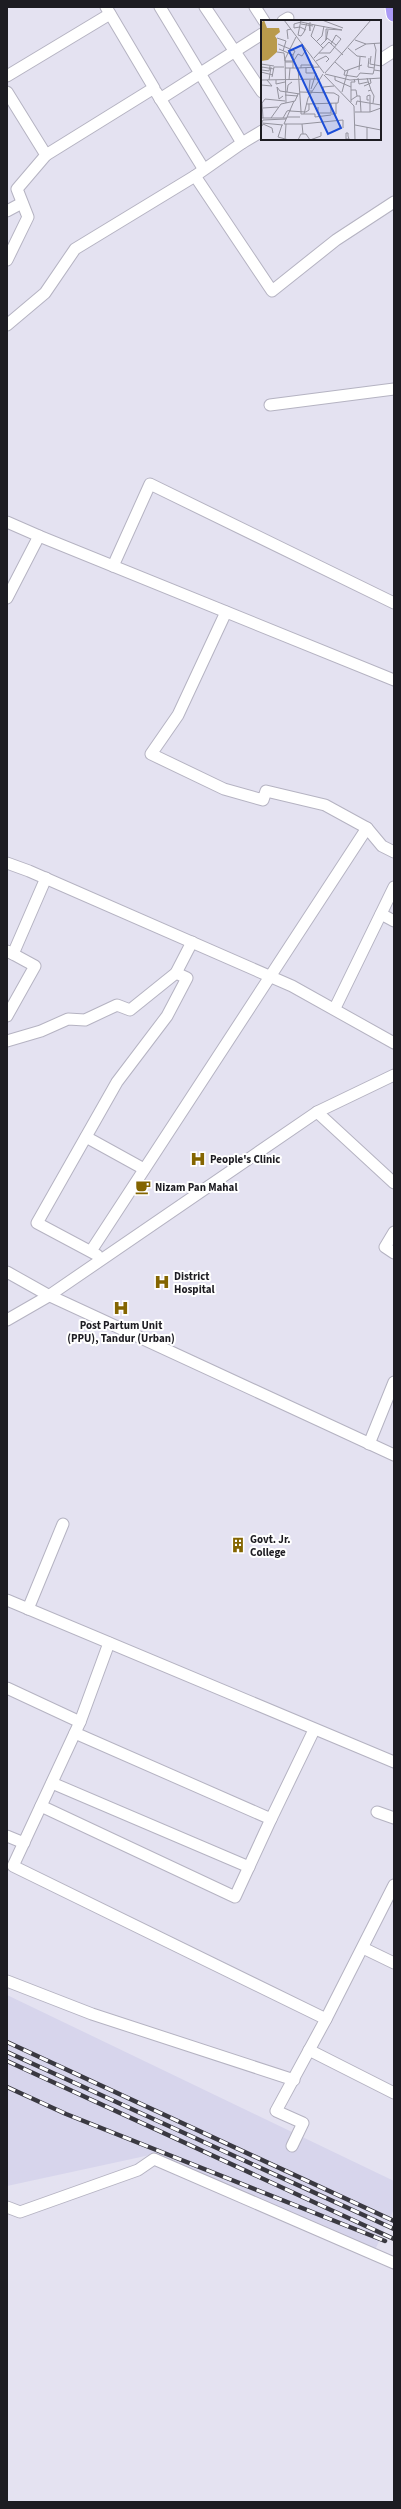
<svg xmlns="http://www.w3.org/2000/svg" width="401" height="2509" font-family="'Source Sans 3',sans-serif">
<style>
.built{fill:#d7d5ec}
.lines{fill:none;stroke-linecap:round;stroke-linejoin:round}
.minor-casing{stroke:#b5b3c2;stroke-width:13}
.highway-casing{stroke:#fff;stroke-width:17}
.minor{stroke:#fff;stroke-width:11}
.highway{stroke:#ab9af6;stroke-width:15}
.rail-casing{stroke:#3a3941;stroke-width:4.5}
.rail{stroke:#fff;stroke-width:3;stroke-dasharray:9;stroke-linecap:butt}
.labels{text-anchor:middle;stroke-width:4;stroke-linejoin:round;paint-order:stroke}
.poi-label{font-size:11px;font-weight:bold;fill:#1d1c22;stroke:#fff;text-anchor:start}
.inset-road{fill:none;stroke:#94939e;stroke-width:1}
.view{fill:#1d4ed8;fill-opacity:0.15;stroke:#1d4ed8;stroke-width:2}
.inset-edge{fill:none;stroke:#1d1c22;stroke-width:2}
</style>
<rect width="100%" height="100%" fill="#e4e2f1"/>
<!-- built -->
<path class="built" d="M7,1995L394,2181V2209L375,2250L150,2155L7,2186Z"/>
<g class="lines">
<defs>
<g id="minor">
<path d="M160,7L242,143L195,176"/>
<path d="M205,7L262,92"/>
<path d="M255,7L264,21"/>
<path d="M283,21L288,18"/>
<path d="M380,60L394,51"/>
<path d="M7,76L110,14"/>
<path d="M7,92L46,155L17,189L28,217L7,260"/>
<path d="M156,92L203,168"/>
<path d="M160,99L262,34"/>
<path d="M242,143L262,131"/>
<path d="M46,155L154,88L106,7"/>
<path d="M7,211L22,203"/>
<path d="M7,325L45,293L75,249L195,176L272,291L336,240L394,202"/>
<path d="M270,405L394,389"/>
<path d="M7,522L39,536"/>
<path d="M113,566L150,484L394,603"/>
<path d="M7,598L39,536L394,680"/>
<path d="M226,612L178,715L151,754L224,789L263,800L266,791L325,805L367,828"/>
<path d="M7,863L29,871L292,986L394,1043"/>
<path d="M381,914L394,921"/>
<path d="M7,951L13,954L46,878"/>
<path d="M335,1008L394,887"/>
<path d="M7,1016L35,966L13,954"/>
<path d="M7,1041L41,1031L68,1019L85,1020L117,1005L130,1010L176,973L192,942"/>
<path d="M317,1112L394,1183"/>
<path d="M86,1137L144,1169"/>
<path d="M394,1232L385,1247L394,1253"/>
<path d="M91,1251L367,828L382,846L394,852"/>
<path d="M97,1255L37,1223L117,1082L167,1016L187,978L176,973"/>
<path d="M7,1272L48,1295L394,1455"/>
<path d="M7,1320L47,1297L317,1112L394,1075"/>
<path d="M369,1444L394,1382"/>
<path d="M7,1600L394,1762"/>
<path d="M28,1609L63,1524"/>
<path d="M7,1688L80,1722L109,1643"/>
<path d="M80,1722L13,1866L326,2019L394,1885"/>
<path d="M75,1733L271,1819L314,1730"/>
<path d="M52,1783L249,1867"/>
<path d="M41,1806L235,1897L271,1819"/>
<path d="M377,1812L394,1818"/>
<path d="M7,1836L24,1843"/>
<path d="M363,1948L394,1963"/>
<path d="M7,1981L92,2014L294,2080"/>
<path d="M309,2050L394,2093"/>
<path d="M292,2146L303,2123L276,2111L326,2019"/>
<path d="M7,2207L20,2212L138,2170L154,2159L394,2263"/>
</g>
<path id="highway" d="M393,7L394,14"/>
</defs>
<!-- minor casing -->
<use href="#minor" class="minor-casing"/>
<!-- highway casing -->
<use href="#highway" class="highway-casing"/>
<!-- minor -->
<use href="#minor" class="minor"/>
<!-- highway -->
<use href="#highway" class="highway"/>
<defs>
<g id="rail">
<path d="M7,2042L394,2221"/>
<path d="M7,2052L394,2229"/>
<path d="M7,2061L394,2239"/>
<path d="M7,2087L66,2114L385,2241"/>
</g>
</defs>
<!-- rail casing -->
<use href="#rail" class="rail-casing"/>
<!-- rail -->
<use href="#rail" class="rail"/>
</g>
<!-- icons -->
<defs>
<symbol id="hospital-bare" viewBox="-9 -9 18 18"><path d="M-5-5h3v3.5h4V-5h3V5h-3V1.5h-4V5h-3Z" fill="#846500" stroke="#fff" stroke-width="2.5" paint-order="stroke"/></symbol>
<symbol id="cafe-bare" viewBox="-9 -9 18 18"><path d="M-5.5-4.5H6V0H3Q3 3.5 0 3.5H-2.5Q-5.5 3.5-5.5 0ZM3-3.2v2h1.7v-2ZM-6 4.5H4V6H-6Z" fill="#846500" stroke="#fff" stroke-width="2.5" paint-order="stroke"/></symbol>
<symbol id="building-bare" viewBox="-9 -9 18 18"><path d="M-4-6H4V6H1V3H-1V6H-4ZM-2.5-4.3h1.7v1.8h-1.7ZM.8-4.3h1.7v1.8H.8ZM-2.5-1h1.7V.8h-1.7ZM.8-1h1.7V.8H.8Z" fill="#846500" stroke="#fff" stroke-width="2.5" paint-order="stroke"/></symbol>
</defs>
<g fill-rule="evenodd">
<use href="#hospital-bare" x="187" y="1148" width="22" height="22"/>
<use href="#cafe-bare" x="132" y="1176" width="22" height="22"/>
<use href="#hospital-bare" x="151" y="1271" width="22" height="22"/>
<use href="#hospital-bare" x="110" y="1297" width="22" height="22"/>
<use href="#building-bare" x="227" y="1534" width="22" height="22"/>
</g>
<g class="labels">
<!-- poi labels -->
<g class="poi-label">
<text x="210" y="1163">People's Clinic</text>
<text x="155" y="1191">Nizam Pan Mahal</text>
<text x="174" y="1280">District<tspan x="174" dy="13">Hospital</tspan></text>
<text x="121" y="1329" text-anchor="middle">Post Partum Unit<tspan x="121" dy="13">(PPU), Tandur (Urban)</tspan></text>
<text x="250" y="1543">Govt. Jr.<tspan x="250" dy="13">College</tspan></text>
</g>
</g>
<!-- overview -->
<g transform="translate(261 20)">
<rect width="120" height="120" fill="#e4e2f1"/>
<path d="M3,0L6,8H18L19,12L14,16L16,19V32L7,40L0,41V3Z" fill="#b99a4b"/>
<path class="inset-road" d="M23,0L63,53M61,0L82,8M40,4L52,6M48,4L49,11V2M54,5L81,10L65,9V20L59,26M45,10L39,7L33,8V4L40,2L54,5L50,16L62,28M67,10L65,20L66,18L75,25M37,15L40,16L43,12L46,3M37,15L40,0M16,18L25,21L22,31M27,19L26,10L30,9M94,20L105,24L120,23M55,22L61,16L63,6M17,24L34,31L32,35M87,28L96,36L105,37M18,29L32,35V48M94,30L105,24M16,32L23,33L24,41H32M58,33H69L80,19L75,15L70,24M110,36L109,44L120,46M53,38L68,22L82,35M108,38L107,47L113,48M55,41L65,36L68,39L65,42M24,42H32L37,34L41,36L45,30M74,42L84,51L101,45M0,44L13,46M24,48H37M40,48V45H52V47M45,48V53H53M1,50L8,51L9,46M98,50L99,37M113,50L115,30L113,23M84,51L83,55L96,57L99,53L112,54L113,50L120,51M64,53L110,0M64,54L89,60L120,58M12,55L0,52L1,47L13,49M63,55L93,86L94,120M74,56V60L90,67M11,57L13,47H23M97,58L98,64L107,62M106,58L110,70M0,60L58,59M8,60L10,47M15,60V64L24,62M28,60L29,48M49,60L48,71H51M0,65L11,66L6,60M103,66L110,63L109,58M50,69L55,53M107,71L110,70L113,76L112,83M26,72L27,65L31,62M39,72L73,73L78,76L77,83L45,84M81,72L87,50M62,73V67L73,66M24,75L37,76M22,76L18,79L16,67L19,71L39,74M96,76H99L100,92M90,80L96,76L95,70H90M108,80H106V76L109,75V92M90,82V62H94L93,59M25,83L24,39L35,17M95,85L96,81L120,85M57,87V93H70V83M2,88L17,87M29,91L45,92L48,90V84M40,91L37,48L58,47M40,91V94H43L47,78L62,54M94,92H109L120,88M43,94H54V97L70,95M70,94H75V83M26,97H39M0,98H26M2,98L1,83L4,79L24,81M10,98L20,84L34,81L37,74M22,98L26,91L30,90M1,103L22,105M0,104L2,100L25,99M25,104H41L42,114M41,104L82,100V108M21,105L17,117L28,120M94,105L120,110M1,106L2,104L11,108L12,113M88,119H85V113H87V116L88,119V120M24,120L25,104H23L33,81M37,120L40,114H45L49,120M49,120L60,116V112M106,120V107"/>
<path class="view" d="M41,25L80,108L67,114L28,31Z"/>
<rect width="120" height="120" class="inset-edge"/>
</g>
<!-- border -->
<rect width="401" height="2509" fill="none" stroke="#1d1c22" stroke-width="16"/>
</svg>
